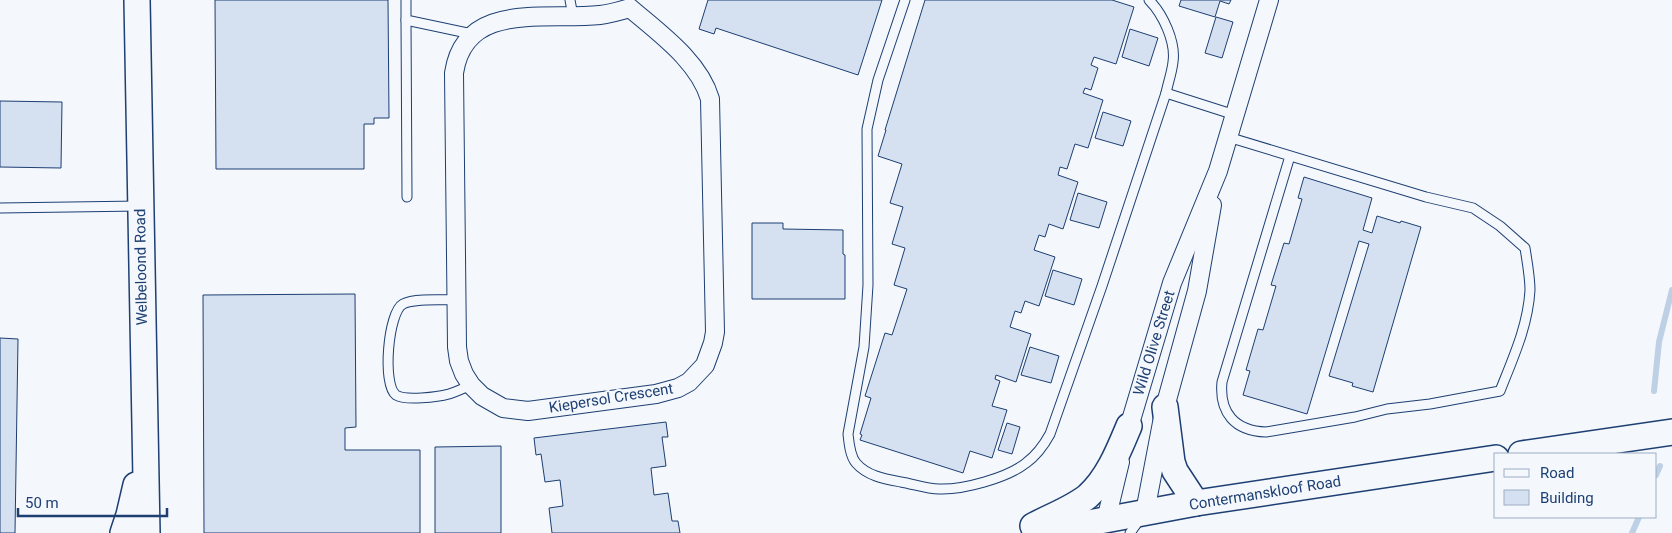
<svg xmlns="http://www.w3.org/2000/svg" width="1672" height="533" font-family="Roboto,sans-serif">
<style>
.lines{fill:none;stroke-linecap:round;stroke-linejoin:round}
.stream{stroke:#bed0e5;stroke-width:6}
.building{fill:#d5e0f0;stroke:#1d3f73}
.lane-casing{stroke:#1d3f73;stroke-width:11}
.street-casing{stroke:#1d3f73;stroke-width:20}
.secondary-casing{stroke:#1d3f73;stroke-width:28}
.lane{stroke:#f4f7fb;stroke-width:9}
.street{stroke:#f4f7fb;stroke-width:18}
.secondary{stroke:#f4f7fb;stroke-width:25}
.labels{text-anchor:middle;stroke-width:4;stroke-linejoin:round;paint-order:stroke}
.street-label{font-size:15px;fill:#1d3f73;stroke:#f4f7fb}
</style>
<rect width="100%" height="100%" fill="#f4f7fb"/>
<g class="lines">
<!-- stream -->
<g class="stream">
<path d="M1654,391L1659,342L1672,290"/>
<path d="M1656,475L1660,466"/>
<path d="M1632,533L1639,517"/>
</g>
</g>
<!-- building -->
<g class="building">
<path d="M215,0H388L389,118H374V124H364V169H216Z"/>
<path d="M708,0H882L858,75L716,28L714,34L699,29Z"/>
<path d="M925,0H1112L1134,7L1116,64L1094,57L1091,65L1098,68L1091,90L1085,88L1083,93L1103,100L1088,148L1075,144L1067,169L1060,167L1058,175L1078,182L1063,229L1049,224L1045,237L1039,235L1034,250L1055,257L1039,306L1025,301L1021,313L1015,311L1010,327L1031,334L1016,382L996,375L995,379L1000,381L992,406L1007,410L992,458L970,451L963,473L860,440L862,435L860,434L871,398L865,396L885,333L892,335L907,289L894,285L905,248L892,244L903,207L890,203L902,164L878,156L886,130H885Z"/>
<path d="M1181,0H1231L1229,4L1220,1L1215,17L1179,6Z"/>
<path d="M1216,17L1233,22L1222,58L1205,53Z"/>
<path d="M1130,29L1158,38L1149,66L1122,57Z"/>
<path d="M0,101L62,102L61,168L0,167Z"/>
<path d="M1103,112L1131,121L1123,146L1095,138Z"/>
<path d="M1304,177L1372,198L1363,230L1372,233L1377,216L1400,223L1401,221L1421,227L1373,392L1352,386L1353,383L1329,376L1369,244L1359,241L1307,414L1243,395L1250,371L1246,370L1258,329L1263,330L1276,286L1271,285L1284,243L1289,244L1302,199L1298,198Z"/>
<path d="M1078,193L1107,202L1099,228L1070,220Z"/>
<path d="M752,223H783V229L843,230V254L845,255V299H752Z"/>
<path d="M1053,270L1082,279L1074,305L1045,296Z"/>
<path d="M355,294L356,427L345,428V450H420V533H204L203,295Z"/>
<path d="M0,338L18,339L15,533H0Z"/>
<path d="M1030,347L1059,356L1051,383L1021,375Z"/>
<path d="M666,422L668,437H662L666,466L651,468L654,495L668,493L672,521H678L680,533H552L549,508L563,506L560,480L545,482L541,454L536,455L534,438Z"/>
<path d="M1007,423L1020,427L1012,454L998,450Z"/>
<path d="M501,446V533H435V447Z"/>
</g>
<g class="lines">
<defs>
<g id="lane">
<path d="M406,0V20L472,34"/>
<path d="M570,0L573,16"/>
<path d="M905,0L878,80L867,129L868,285L864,347L848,434C849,443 850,456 856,463C867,476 885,479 901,482C913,484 927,489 939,489C963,490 1007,478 1026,463C1037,455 1044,445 1050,434L1102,286L1166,93C1168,83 1172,72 1173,62C1176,42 1163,14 1149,0"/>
<path d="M406,20L407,197"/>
<path d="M1166,93L1235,115"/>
<path d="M1228,137L1426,197L1473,208L1500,226L1525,248C1527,261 1530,277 1530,290C1528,326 1513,358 1500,391L1430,404L1387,409L1355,417L1266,432C1235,431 1219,413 1222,382L1290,156"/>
<path d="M0,208L140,206"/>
<path d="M457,300C443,300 414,298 403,304C388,312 382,385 396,395C405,401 438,397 449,394C456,392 464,388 471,385"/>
<path d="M1130,533L1140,519"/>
</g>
<g id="street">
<path d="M630,8C659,33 699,61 710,99L715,332L713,343L705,365L689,382L678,388L656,394L528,411L503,408L482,396L471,385L464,374L459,361L457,347L454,73C465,0 546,21 600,15C610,14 620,11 630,8Z"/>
<path d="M1126,437L1172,283L1218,171L1269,0"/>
<path d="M1145,512L1165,407L1197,291L1212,205"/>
<path d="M1106,520L1120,462"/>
</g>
<g id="secondary">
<path d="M137,0L147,533"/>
<path d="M1165,407L1172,462L1175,471L1196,503"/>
<path d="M1521,454L1672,432"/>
<path d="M1033,526C1051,516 1072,509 1088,496C1108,478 1119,450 1129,426"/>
<path d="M123,533L129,515L136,485"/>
<path d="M1035,533L1196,503L1496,458"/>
</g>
</defs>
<!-- lane casing -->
<use href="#lane" class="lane-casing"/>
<!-- street casing -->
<use href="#street" class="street-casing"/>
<!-- secondary casing -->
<use href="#secondary" class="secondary-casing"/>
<!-- lane -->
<use href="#lane" class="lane"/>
<!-- street -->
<use href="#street" class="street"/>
<!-- secondary -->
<use href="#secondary" class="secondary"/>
</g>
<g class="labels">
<!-- street labels -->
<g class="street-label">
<text transform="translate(141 267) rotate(-91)" y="5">Welbeloond Road</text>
<text transform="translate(1154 343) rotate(-73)" y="5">Wild Olive Street</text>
<text transform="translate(611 398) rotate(-9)" y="5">Kiepersol Crescent</text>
<text transform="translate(1265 493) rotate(-9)" y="5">Contermanskloof Road</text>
</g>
</g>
<!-- legend -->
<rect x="1494" y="453" width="162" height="65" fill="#f4f7fb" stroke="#9eadc5"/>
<rect x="1504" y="469" width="25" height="8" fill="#f4f7fb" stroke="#9eadc5"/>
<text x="1540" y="478" font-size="15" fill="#1d3f73">Road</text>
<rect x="1504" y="490" width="25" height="15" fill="#d5e0f0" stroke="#9eadc5"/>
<text x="1540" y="503" font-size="15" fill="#1d3f73">Building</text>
<!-- scale -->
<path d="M18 508v8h149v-8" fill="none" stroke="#1d3f73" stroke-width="2.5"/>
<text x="25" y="508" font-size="15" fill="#1d3f73" stroke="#f4f7fb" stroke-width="4" paint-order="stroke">50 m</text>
</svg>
